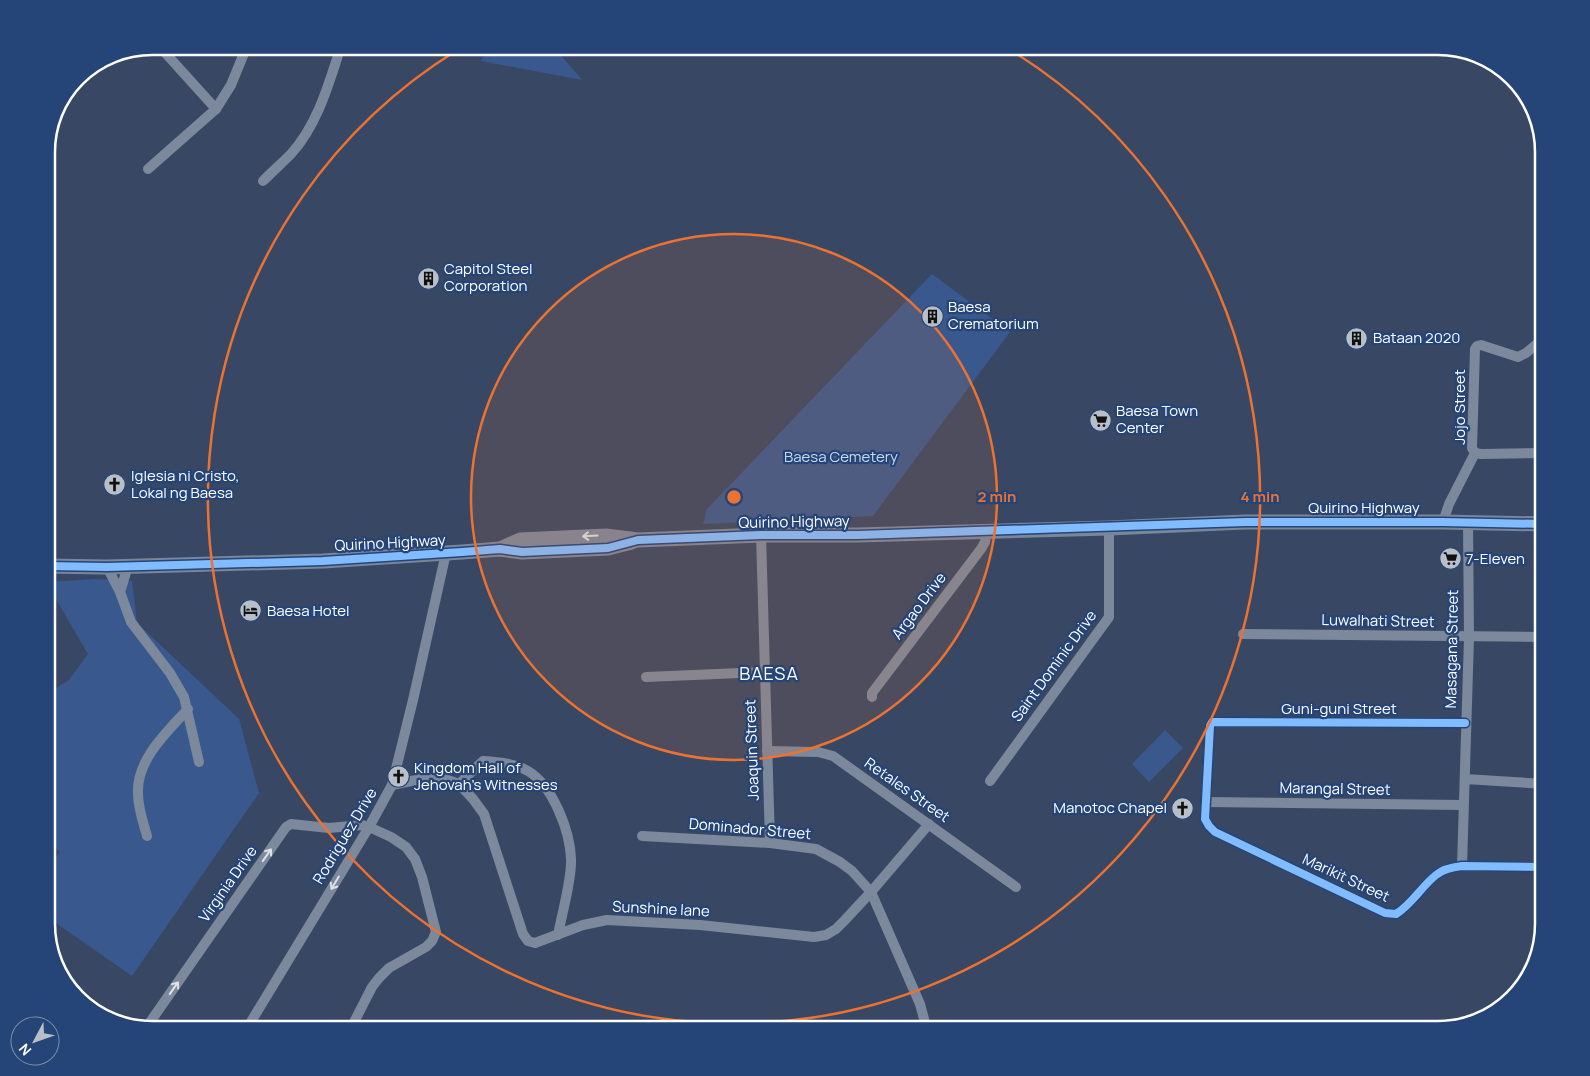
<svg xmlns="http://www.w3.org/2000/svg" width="1590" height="1076" font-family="Manrope,sans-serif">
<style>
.green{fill:#39598e}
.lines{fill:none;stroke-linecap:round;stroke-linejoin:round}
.street{stroke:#7c889b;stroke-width:10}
.primary{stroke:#7b869a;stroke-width:15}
.cycleway-casing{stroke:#254477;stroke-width:11}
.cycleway{stroke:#80bcff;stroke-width:8}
.oneway{stroke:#d7dbe1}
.oneway2{stroke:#dee1e6}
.ring{fill:none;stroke:#eb7230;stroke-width:2.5}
.labels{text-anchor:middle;stroke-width:4.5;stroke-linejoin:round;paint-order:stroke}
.poi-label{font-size:15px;fill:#fff;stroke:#254477;text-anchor:start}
.street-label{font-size:15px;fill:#fff;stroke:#254477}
.park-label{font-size:15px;fill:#c8d9f2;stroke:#254477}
.quarter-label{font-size:18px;letter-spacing:1px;fill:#fff;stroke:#254477}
.rim{fill:none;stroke:#fff;stroke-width:2.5}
.centre{fill:#eb7230;stroke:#254477;stroke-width:2.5}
.ring-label{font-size:15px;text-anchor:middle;font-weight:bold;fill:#eb7230;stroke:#254477;stroke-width:4.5;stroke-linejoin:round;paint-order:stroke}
</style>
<rect width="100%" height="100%" fill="#384864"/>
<!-- green -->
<g class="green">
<path d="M489,46H553L582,80L481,61Z"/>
<path d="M932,274L1010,332L873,516L703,524L707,509Z"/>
<path d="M96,579L132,581L137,623L239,719L259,793L132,976L46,916V867L60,852L46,839V694L69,680L88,654L46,582Z"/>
<path d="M1165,730L1183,748L1149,782L1132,764Z"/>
</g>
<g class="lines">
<!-- street -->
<g class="street">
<path d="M159,46L216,109"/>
<path d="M148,169L216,109L231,85L247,46"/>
<path d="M263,181C272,172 282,163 291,154C318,124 329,83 341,46"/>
<path d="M1475,453L1481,454L1544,453"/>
<path d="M1443,522L1449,504L1475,453L1472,448L1475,349L1477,346L1481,345L1518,357L1526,353L1544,338"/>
<path d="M761,535L770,843"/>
<path d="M107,567L120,592L131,622L170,673L184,697L199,762"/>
<path d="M120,592L128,566"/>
<path d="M1243,634L1544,637"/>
<path d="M646,677L765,672"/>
<path d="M872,697V693L981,549L985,542L987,531"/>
<path d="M1465,723L1212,722L1210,726L1205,819L1209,826L1215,832L1385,913L1396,914C1412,904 1421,887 1436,875C1443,869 1453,867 1462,866L1544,867"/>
<path d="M767,751L818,752L833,756L1016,887"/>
<path d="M1465,779L1544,784"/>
<path d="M990,781L1109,617V528"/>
<path d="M459,784L483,761C498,762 514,763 528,771C553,786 570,831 571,859C572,879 562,913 558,935"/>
<path d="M392,785L421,779H445L459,784L473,799L484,814L523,934L528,941L535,943L583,925L607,920L700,925L814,937L826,935L836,929L844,921L871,892L929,824"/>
<path d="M1206,802L1463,805"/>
<path d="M147,836C143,822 138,808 138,794C136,760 167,732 188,709"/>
<path d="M642,836L770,843L816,849L840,862L852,871L871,892L920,1004L927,1030"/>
<path d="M1462,866L1469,638L1468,523"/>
<path d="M146,1028L286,827L291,824L329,828L362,825L369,827L391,837L406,847L415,859L422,877L436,932L432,941L426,947L389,968L379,978L372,987L350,1030"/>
<path d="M246,1030L369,827L392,785L413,700L446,553"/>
</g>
<!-- primary -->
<g class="primary">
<path d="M500,549L520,540L606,536L638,540L761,535H858L1109,528L1245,522H1443L1544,524"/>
<path d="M46,566L107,567L323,561L462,552L500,549L522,552L608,548L632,542"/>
</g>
<defs>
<g id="cycleway">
<path d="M46,566L107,567L323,561L462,552L500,549L522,552L608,548L638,540L761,535H858L1245,522H1443L1544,524"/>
<path d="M1465,723L1212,722L1210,726L1205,819L1209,826L1215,832L1385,913L1396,914C1412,904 1421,887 1436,875C1443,869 1453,867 1462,866L1544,867"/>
</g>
</defs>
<!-- cycleway casing -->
<use href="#cycleway" class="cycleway-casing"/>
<!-- cycleway -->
<use href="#cycleway" class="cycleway"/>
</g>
<!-- one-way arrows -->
<defs><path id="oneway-shaft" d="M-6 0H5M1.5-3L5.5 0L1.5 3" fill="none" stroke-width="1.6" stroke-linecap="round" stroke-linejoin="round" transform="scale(1.25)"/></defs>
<use class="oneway" href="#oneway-shaft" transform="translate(590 536) rotate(177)"/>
<g class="oneway2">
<use href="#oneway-shaft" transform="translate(267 855) rotate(-55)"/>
<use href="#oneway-shaft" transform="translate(335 883) rotate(121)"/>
<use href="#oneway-shaft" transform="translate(174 988) rotate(-55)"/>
</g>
<!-- distance rings -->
<circle cx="734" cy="497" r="263" fill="#eb7230" fill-opacity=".12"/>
<g class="ring">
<circle cx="734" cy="497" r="263"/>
<path d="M1009 49A526 526 0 1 1 459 49"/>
</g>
<!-- icons -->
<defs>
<symbol id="building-disc" viewBox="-11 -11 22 22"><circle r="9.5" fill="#b9bfc9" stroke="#254477"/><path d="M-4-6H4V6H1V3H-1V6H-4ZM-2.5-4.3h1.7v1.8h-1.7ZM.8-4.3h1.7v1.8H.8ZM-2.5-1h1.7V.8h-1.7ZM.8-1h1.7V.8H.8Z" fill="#111"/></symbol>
<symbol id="supermarket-disc" viewBox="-11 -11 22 22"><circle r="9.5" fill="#b9bfc9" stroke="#254477"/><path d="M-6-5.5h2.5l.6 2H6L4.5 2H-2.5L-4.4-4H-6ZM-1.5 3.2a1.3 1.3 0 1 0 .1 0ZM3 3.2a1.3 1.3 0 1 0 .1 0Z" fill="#111"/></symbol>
<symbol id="church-disc" viewBox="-11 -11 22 22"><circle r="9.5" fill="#b9bfc9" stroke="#254477"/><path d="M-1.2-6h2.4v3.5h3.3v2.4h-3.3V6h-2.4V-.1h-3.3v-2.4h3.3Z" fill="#111"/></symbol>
<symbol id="hotel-disc" viewBox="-11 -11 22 22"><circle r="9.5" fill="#b9bfc9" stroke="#254477"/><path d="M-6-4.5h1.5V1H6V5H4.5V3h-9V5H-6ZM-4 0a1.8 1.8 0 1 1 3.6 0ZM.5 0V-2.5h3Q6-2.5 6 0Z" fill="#111"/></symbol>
</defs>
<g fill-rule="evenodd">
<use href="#building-disc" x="416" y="266" width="25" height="25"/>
<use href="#building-disc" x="920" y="304" width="25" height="25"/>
<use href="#building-disc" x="1344" y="326" width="25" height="25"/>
<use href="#supermarket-disc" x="1088" y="408" width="25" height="25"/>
<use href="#church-disc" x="102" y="472" width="25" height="25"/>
<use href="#supermarket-disc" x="1438" y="546" width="25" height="25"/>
<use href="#hotel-disc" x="238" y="598" width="25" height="25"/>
<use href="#church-disc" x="386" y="764" width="25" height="25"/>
<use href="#church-disc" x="1170" y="796" width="25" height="25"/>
</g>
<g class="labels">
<!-- poi labels -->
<g class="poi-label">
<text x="444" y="274">Capitol Steel<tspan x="444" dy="17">Corporation</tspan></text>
<text x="948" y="312">Baesa<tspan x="948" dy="17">Crematorium</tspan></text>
<text x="1373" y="343">Bataan 2020</text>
<text x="1116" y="416">Baesa Town<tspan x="1116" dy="17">Center</tspan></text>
<text x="131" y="481">Iglesia ni Cristo,<tspan x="131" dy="17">Lokal ng Baesa</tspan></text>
<text x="1466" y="564">7-Eleven</text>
<text x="267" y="616">Baesa Hotel</text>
<text x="414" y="773">Kingdom Hall of<tspan x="414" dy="17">Jehovah's Witnesses</tspan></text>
<text x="1167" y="813" text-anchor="end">Manotoc Chapel</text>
</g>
<!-- street labels -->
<g class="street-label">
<text transform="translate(1460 407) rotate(-90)" y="5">Jojo Street</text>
<text x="1364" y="513">Quirino Highway</text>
<text transform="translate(794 522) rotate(-1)" y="5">Quirino Highway</text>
<text transform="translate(390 543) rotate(-3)" y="5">Quirino Highway</text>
<text transform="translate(919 606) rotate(-53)" y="5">Argao Drive</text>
<text transform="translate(1378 621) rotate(1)" y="5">Luwalhati Street</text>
<text transform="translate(1452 649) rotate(-89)" y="5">Masagana Street</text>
<text transform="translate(1054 666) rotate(-54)" y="5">Saint Dominic Drive</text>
<text x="1339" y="714">Guni-guni Street</text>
<text transform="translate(752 750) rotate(-92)" y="5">Joaquin Street</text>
<text transform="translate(1335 789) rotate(1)" y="5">Marangal Street</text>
<text transform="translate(907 790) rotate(35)" y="5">Retales Street</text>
<text transform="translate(750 829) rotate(5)" y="5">Dominador Street</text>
<text transform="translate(345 836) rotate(-59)" y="5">Rodriguez Drive</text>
<text transform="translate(1346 878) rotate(25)" y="5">Marikit Street</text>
<text transform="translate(228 884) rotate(-55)" y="5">Virginia Drive</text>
<text transform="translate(661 909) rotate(3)" y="5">Sunshine lane</text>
</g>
<!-- park labels -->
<g class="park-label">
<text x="841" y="462">Baesa Cemetery</text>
</g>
<!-- quarter labels -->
<g class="quarter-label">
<text x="769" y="680">BAESA</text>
</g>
</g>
<!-- crop -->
<path d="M0 0H1590V1076H0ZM152 55H1438A97 97 0 0 1 1535 152V924A97 97 0 0 1 1438 1021H152A97 97 0 0 1 55 924V152A97 97 0 0 1 152 55Z" fill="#254477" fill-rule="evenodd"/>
<path class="rim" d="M152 55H1438A97 97 0 0 1 1535 152V924A97 97 0 0 1 1438 1021H152A97 97 0 0 1 55 924V152A97 97 0 0 1 152 55Z"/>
<circle cx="734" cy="497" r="8" class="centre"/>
<g class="ring-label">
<text x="997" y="502">2 min</text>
<text x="1260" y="502">4 min</text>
</g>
<!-- north arrow -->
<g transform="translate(35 1041) rotate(229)"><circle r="24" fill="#254477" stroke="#7c8fad"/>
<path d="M0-4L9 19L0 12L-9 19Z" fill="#b9bfc9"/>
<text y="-8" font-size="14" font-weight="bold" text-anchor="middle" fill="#ffffff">N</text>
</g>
</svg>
